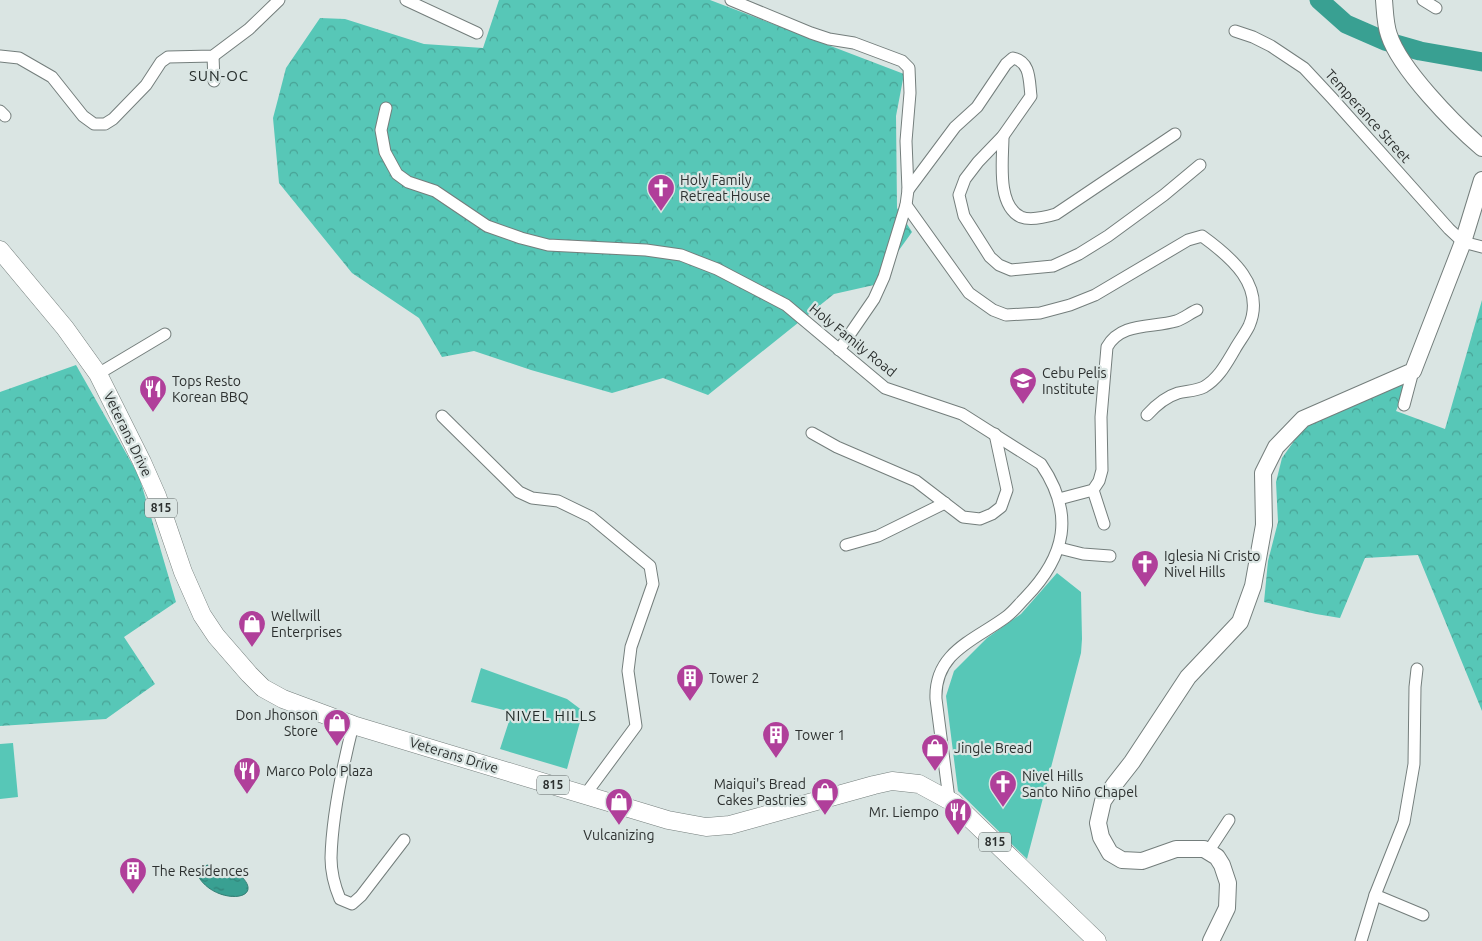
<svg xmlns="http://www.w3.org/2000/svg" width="1482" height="941" font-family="Ubuntu,sans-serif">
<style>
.grass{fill:#57c7b7}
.forest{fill:url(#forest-crowns)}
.water{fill:url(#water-ripples);stroke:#357f75}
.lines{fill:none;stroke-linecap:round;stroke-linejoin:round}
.river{stroke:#39a092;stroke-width:19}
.street-casing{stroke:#747e7c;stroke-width:13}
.secondary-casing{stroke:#747e7c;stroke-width:18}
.primary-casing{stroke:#747e7c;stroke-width:19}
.street{stroke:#fff;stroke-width:11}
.secondary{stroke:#fff;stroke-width:16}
.primary{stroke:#fff;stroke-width:18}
.labels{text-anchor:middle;stroke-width:4.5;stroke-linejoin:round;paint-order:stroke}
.shield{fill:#dae5e3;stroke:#616766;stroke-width:1}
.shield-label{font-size:12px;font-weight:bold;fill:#2d3130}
.street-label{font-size:14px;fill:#2d3130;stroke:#dae5e3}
.poi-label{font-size:14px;fill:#2d3130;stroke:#dae5e3;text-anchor:start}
.neighbourhood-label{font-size:15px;letter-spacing:1px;fill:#242c2a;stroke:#dae5e3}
</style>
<defs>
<pattern id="forest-crowns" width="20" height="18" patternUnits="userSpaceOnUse" patternTransform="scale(1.25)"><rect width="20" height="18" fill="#57c7b7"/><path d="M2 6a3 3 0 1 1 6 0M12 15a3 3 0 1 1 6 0" fill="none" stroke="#48a295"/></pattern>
<pattern id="water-ripples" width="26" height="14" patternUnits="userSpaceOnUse" patternTransform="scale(1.25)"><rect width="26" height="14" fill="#39a092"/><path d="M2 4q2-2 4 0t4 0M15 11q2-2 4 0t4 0" fill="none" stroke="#308378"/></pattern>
</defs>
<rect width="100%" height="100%" fill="#dae5e3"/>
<!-- grass -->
<g class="grass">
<path d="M1057,573L1081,592L1082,639L1081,653L1027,859L958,791L946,696L954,671L987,638L1021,614Z"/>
<path d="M481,668L567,699L583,711L567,769L500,749L512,712L471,702Z"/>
<path d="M13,743L18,797L0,799V744Z"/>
</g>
<!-- forest -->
<g class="forest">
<path d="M499,0H710L904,74L896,116L897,208L912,232L874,285L834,294L708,395L663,378L612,393L531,370L474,351L442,357L419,318L352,273L279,183L273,118L278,99L286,68L320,18L345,19L424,44L483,48Z"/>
<path d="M1482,300V711L1418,555L1365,558L1340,618L1316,614L1264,602L1268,561L1278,522L1276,482L1282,458L1304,427L1403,380L1405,390L1396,411L1445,429Z"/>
<path d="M76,365L139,476L176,602L124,637L155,684L106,719L0,726V392Z"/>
</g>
<!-- water -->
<path class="water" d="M208,865L226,877H242C266,902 212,905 197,874L200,867Z"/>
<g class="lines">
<!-- river -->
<path class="river" d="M1319,0L1346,24L1385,41L1420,51L1482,62"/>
<defs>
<g id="street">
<path d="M406,0L477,33"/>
<path d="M731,0L811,33L829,39L854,43L902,61L909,68L910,93L906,141L908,190L906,205L884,277L874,299L839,350"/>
<path d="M1423,0L1436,8"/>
<path d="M1235,31L1253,37L1271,46L1304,68L1332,98L1449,229L1463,242L1482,247"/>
<path d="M0,56L19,58L52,77L83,116L94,124H105L113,119L146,85L161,62L168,57L213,56L249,29L279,0"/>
<path d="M213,56L214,81"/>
<path d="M386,108L381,130L385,152L397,174L408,182L435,191L487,226L521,238L548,245L646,250L681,255L717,269L786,305L885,388L962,414L1041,464C1075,514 1066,556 1025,598C1019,604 1013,612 1006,617C975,640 934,652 936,699L949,799"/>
<path d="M0,111L5,116"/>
<path d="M1003,136C1003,159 996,205 1021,217C1031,221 1046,217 1056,214L1175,134"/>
<path d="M908,190L955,127L977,107L1006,64L1013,58C1031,62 1029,81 1031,96L1003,136L978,162L965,179L959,195L964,216L990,257L999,265L1011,270L1053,266L1079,254L1108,236L1164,195L1200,165"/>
<path d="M906,205L969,293L993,310L1006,315L1040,313L1070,305L1095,295L1188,240L1202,236C1231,257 1266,286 1249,326C1245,334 1239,342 1235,349C1226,364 1219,378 1204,387C1196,391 1186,391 1178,393C1165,397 1156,405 1147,415"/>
<path d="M98,374L165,334"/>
<path d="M1404,405L1413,371"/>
<path d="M442,416L519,492L532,498L558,501L591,517L650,566L653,584L631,647L628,671L636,726L585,795"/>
<path d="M812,433L837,447L916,481L963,517L980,519L992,514L1001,507L1007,490L995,434"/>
<path d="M1093,490L1104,524"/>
<path d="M1059,499L1093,490L1099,481L1102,470L1101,417L1107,347C1121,322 1152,328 1176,321C1183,319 1190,313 1197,310"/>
<path d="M846,545L878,536L945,503"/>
<path d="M1059,548L1083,554L1110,556"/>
<path d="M353,725C343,765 332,816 331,858C331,871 335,887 340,899L352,904L361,896L404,840"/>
<path d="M1208,852L1229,820"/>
<path d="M1375,895L1423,915"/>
<path d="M1361,941L1375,895L1404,822L1414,764L1415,687L1417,669"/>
</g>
<g id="secondary">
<path d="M1384,0C1385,11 1385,24 1389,35C1400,69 1454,124 1482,148"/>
<path d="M1211,941L1227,908L1228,883L1222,865L1217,857L1204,849H1176L1142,861L1122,860L1110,853L1101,837L1098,823L1103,801L1114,785L1132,762L1188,677L1240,622L1253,586L1264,525L1263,473L1276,447L1303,419L1413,371L1463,242L1482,180"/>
</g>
<path id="primary" d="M0,250L65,328L98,374L142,462L157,496L183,572L202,615L216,636L249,674L263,688L283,699L353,725L668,820L706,827L730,825L874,785L892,781L919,784L954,803L1097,941"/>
</defs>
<!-- street casing -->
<use href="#street" class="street-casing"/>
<!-- secondary casing -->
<use href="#secondary" class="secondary-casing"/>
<!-- primary casing -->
<use href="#primary" class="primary-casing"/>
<!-- street -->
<use href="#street" class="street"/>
<!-- secondary -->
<use href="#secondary" class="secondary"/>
<!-- primary -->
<use href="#primary" class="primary"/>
</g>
<!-- icons -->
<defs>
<symbol id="church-pin" viewBox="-11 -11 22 30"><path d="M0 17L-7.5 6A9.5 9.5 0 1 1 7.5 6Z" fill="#b03f9a" stroke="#dae5e3"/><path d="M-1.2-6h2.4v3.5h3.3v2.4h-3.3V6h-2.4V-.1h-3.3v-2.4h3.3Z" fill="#fff"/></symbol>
<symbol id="school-pin" viewBox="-11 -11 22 30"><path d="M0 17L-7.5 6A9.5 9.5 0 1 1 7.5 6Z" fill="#b03f9a" stroke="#dae5e3"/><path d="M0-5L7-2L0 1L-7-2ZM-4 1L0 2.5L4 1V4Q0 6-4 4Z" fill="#fff"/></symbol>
<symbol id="restaurant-pin" viewBox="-11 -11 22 30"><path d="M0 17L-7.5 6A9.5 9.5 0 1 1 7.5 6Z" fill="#b03f9a" stroke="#dae5e3"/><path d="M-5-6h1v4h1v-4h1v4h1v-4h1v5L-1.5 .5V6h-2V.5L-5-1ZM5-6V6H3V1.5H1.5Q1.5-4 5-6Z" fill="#fff"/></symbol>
<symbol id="shop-pin" viewBox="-11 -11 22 30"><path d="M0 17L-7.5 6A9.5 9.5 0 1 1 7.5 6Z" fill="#b03f9a" stroke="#dae5e3"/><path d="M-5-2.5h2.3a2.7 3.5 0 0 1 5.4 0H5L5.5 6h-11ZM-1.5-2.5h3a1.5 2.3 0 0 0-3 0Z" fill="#fff"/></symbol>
<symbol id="building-pin" viewBox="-11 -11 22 30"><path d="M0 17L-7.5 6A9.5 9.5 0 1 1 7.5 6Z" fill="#b03f9a" stroke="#dae5e3"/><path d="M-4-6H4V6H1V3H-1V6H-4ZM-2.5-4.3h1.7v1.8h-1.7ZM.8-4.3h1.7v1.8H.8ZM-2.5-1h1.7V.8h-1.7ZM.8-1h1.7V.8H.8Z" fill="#fff"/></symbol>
</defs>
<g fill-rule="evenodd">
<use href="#church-pin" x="645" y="172" width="32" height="43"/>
<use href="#school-pin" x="1007" y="365" width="32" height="43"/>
<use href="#restaurant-pin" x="137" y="373" width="32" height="43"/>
<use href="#church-pin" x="1129" y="548" width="32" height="43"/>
<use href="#shop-pin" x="236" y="608" width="32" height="43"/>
<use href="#building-pin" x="674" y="662" width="32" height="43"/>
<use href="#shop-pin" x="321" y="707" width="32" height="43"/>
<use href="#building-pin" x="760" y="719" width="32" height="43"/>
<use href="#shop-pin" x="919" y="732" width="32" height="43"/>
<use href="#restaurant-pin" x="231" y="755" width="32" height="43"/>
<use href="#church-pin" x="987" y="768" width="32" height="43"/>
<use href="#shop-pin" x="809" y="776" width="32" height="43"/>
<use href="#shop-pin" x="603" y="786" width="32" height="43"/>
<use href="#restaurant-pin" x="942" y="796" width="32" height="43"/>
<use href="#building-pin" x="117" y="855" width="32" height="43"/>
</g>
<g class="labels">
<!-- shield labels -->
<g class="shield">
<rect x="145" y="498.5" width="32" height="19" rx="4"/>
<rect x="537" y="775.5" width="32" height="19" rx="4"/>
<rect x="979" y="832.5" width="32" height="19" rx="4"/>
</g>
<g class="shield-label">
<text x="161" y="512">815</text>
<text x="553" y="789">815</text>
<text x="995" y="846">815</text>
</g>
<!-- street labels -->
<g class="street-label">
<text transform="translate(1368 116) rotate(48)" y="5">Temperance Street</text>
<text transform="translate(853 340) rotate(39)" y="5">Holy Family Road</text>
<text transform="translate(128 434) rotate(64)" y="5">Veterans Drive</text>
<text transform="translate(454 755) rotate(17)" y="5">Veterans Drive</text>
</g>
<!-- poi labels -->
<g class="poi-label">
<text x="680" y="185">Holy Family<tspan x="680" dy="16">Retreat House</tspan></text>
<text x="1042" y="378">Cebu Pelis<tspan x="1042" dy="16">Institute</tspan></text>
<text x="172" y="386">Tops Resto<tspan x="172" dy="16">Korean BBQ</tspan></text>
<text x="1164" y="561">Iglesia Ni Cristo<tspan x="1164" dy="16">Nivel Hills</tspan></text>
<text x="271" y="621">Wellwill<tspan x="271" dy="16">Enterprises</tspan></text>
<text x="709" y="683">Tower 2</text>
<text x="318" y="720" text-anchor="end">Don Jhonson<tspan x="318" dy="16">Store</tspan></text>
<text x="795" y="740">Tower 1</text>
<text x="954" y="753">Jingle Bread</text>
<text x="266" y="776">Marco Polo Plaza</text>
<text x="1022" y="781">Nivel Hills<tspan x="1022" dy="16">Santo Niño Chapel</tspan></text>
<text x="806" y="789" text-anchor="end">Maiqui's Bread<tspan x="806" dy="16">Cakes Pastries</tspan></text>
<text x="939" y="817" text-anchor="end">Mr. Liempo</text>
<text x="619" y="840" text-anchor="middle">Vulcanizing</text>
<text x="152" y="876">The Residences</text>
</g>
<!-- neighbourhood labels -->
<g class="neighbourhood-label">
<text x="219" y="81">SUN-OC</text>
<text x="551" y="721">NIVEL HILLS</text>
</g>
</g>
</svg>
